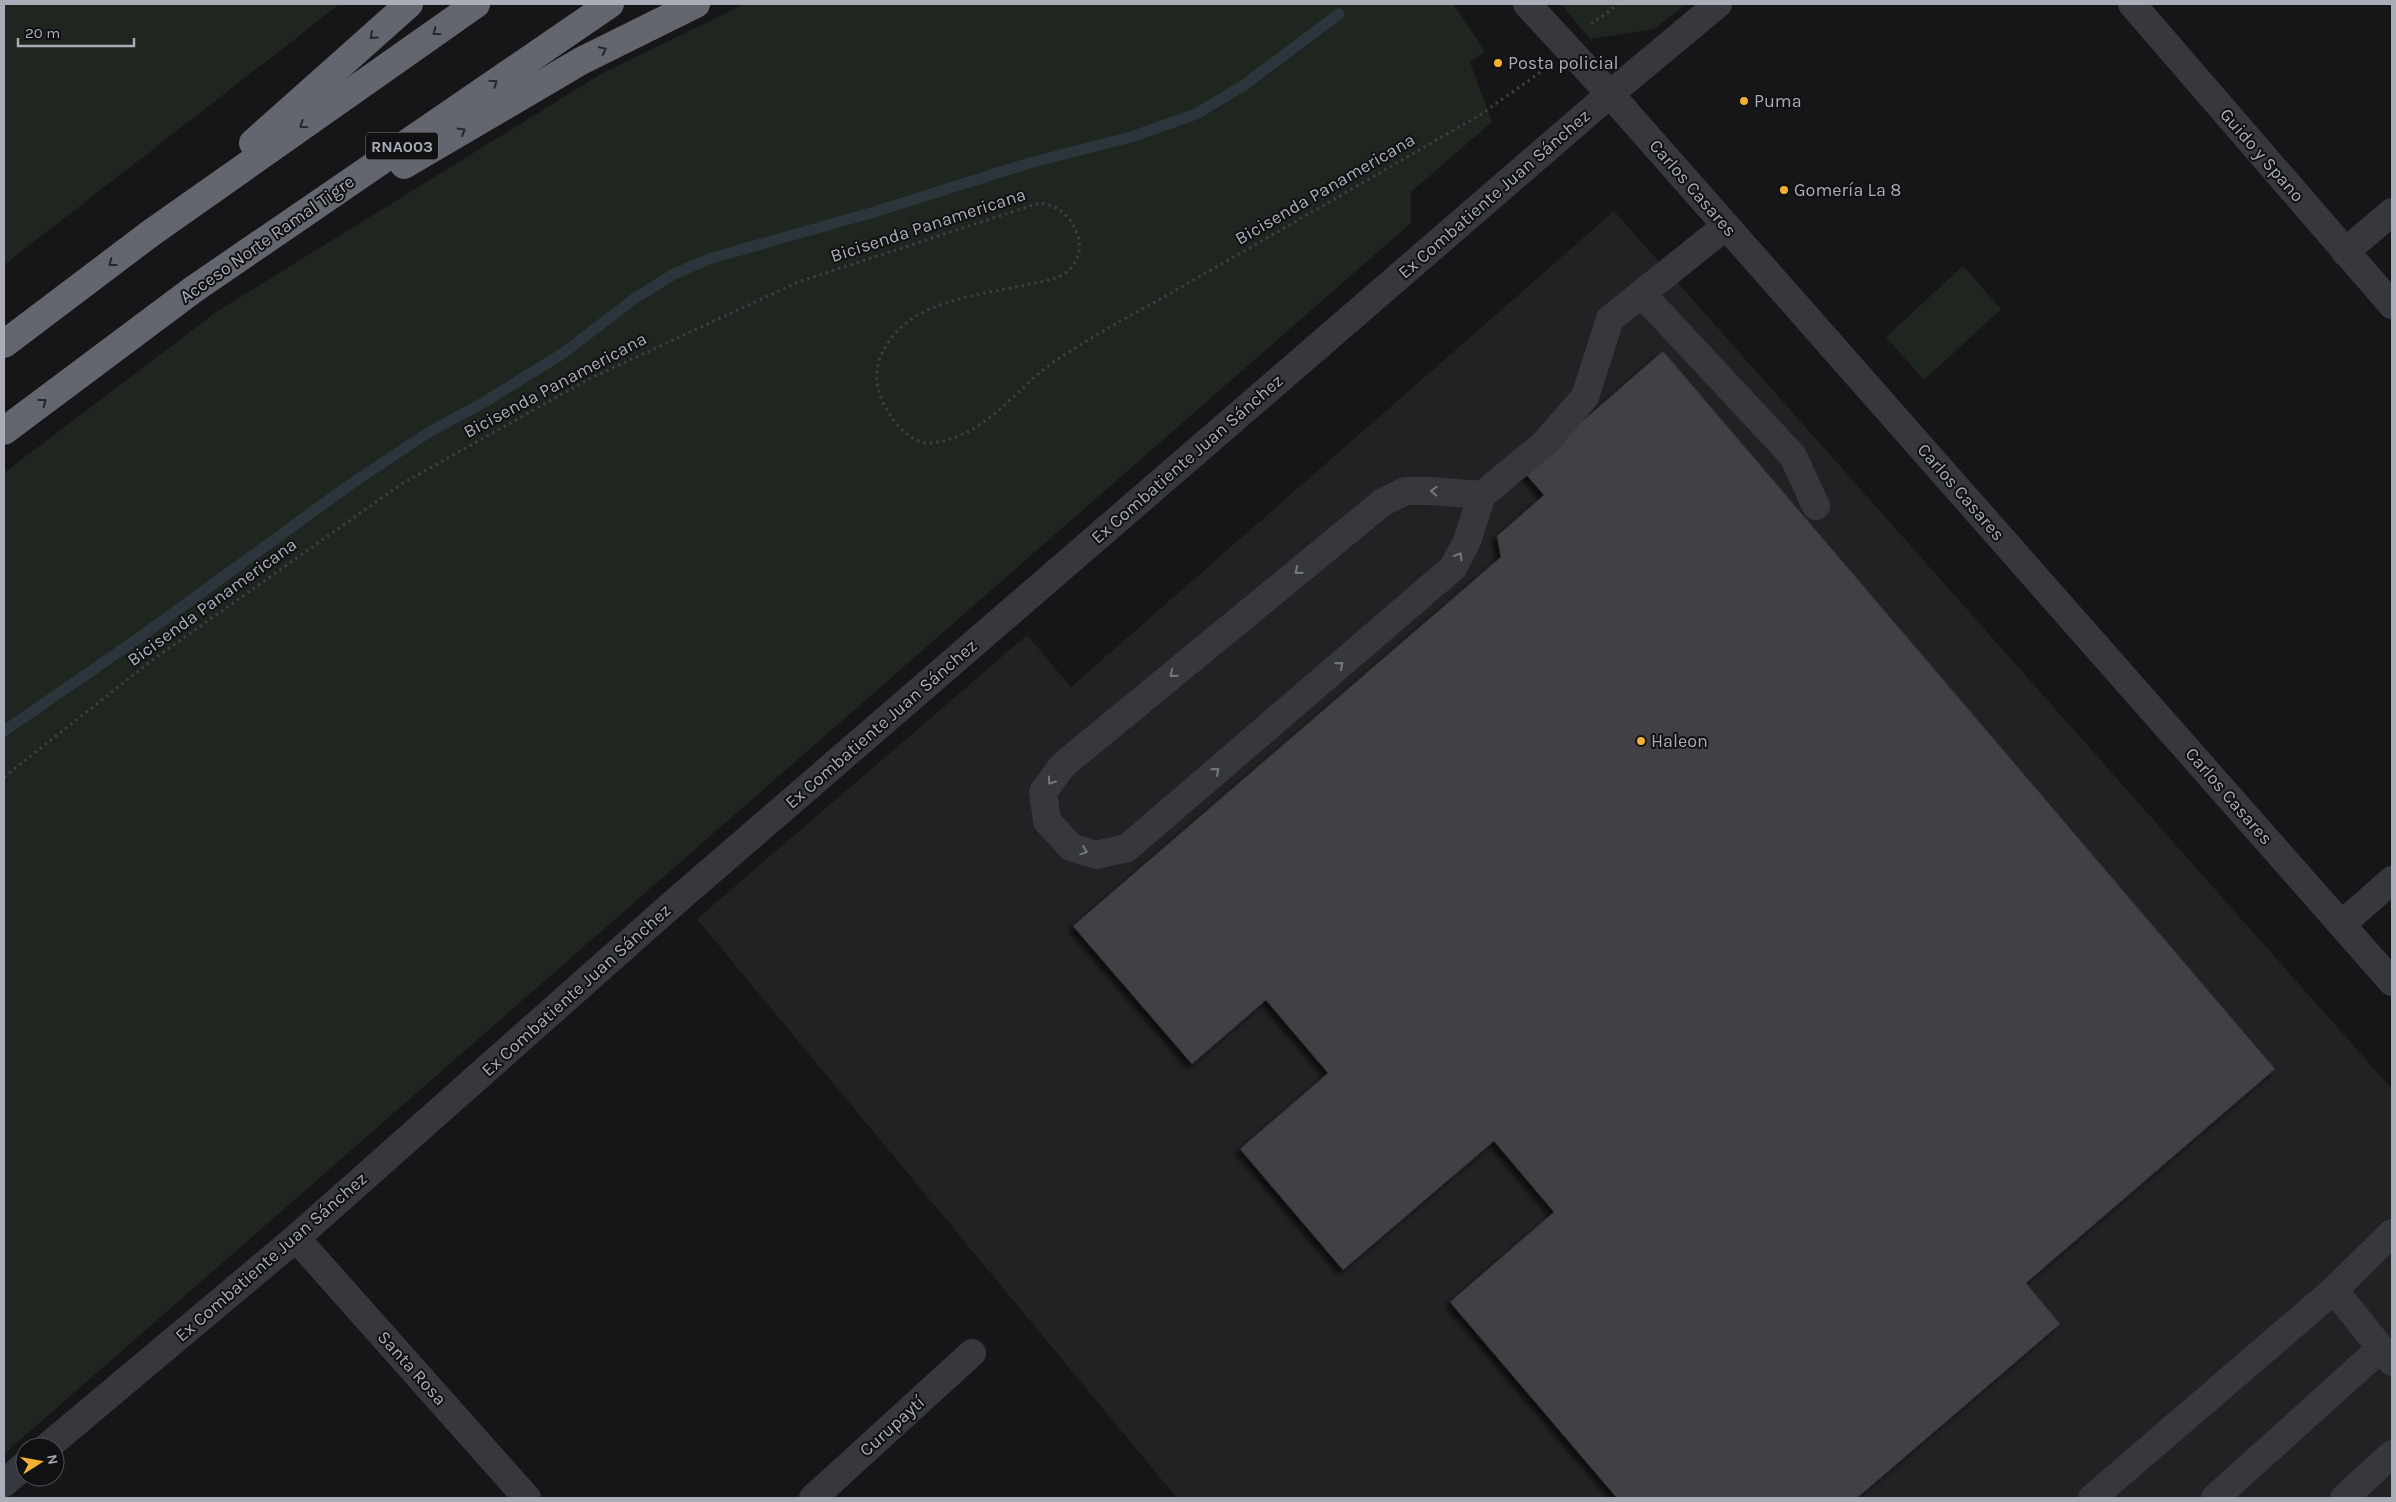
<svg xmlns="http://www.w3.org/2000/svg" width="2396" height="1502" font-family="Karla,sans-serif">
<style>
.built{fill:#222225}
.green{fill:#1e261f}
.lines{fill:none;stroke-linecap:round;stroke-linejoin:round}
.stream{stroke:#2c353c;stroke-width:11}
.building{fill:#404145;stroke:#303034;filter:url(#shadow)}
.path{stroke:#3d3f44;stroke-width:3;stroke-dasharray:2.5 4;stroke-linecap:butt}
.minor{stroke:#37383d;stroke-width:28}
.highway{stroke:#63666e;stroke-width:28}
.oneway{stroke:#26262a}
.oneway2{stroke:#757881}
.poi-dot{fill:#f2b134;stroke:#111113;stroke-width:2}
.labels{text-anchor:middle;stroke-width:4;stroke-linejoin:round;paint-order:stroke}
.shield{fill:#111113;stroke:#7b7e86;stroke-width:1}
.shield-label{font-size:16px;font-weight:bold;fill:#a8adb8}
.poi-label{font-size:18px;fill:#a8adb8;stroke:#111113;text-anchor:start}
.street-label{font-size:18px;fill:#a8adb8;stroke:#111113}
</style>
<defs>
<filter id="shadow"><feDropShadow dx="-4.5" dy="4.5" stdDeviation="2.5" flood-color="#0009"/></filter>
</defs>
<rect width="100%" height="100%" fill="#161618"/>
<!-- built -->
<path class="built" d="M1614,211L2392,1089V1498H1177L697,919L1027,635L1071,687Z"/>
<!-- green -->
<g class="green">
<path d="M4,4H340L4,265Z"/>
<path d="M744,4H1453L1485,51L1470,62L1492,122L1411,192V223L4,1454V473L216,312L601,74Z"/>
<path d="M1561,4H1686L1654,29L1590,39Z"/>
<path d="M1963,266L2001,309L1924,380L1886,337Z"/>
</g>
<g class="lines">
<!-- stream -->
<path class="stream" d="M4,731L136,640L351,484L429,432L481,404L562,354L634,299L674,274L709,259L874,212L1029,163L1131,137L1196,114L1244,85L1339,14"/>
</g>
<!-- building -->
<path class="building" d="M1663,351L2275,1069L2026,1283L2060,1324L1857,1498H1617L1450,1302L1554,1212L1494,1141L1343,1270L1240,1149L1328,1073L1266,1000L1192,1064L1073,926L1501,557L1497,536L1544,495L1524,472Z"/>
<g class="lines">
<!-- path -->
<g class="path">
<path d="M1591,24L1619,4"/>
<path d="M4,777L151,661L403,483L589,379L798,282L1039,203C1074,205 1097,255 1062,275C1051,281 1038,282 1026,285C980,295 914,300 887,344C875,364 874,379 882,400C889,417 906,440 926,443C930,444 933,442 937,442C989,434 1017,386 1058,359C1103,329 1151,305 1197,278C1292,224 1386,169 1480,115L1542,71"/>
</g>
<!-- minor -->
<g class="minor">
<path d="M1527,4L1610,94L2392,982"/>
<path d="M2132,4L2392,305"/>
<path d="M2345,252L2392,212"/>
<path d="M1642,294L1793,456L1816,506"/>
<path d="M1482,495L1431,491H1406L1383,502L1063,765L1043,792L1047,821L1071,847L1096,855L1127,848L1434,584L1453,568L1467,541L1482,495L1545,443L1585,397L1610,319L1726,226"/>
<path d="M2342,924L2392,880"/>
<path d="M296,1238L527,1498"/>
<path d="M2334,1290L2392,1362"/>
<path d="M47,1447L296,1238L676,901L1610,94L1718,4"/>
<path d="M4,1483L25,1465"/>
<path d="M813,1498L972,1353"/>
<path d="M2092,1498L2334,1290L2392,1233"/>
<path d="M2215,1498L2381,1348"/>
<path d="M2344,1498L2392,1454"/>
</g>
<!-- highway -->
<g class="highway">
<path d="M253,143L409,4"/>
<path d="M404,165L581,61L696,4"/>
<path d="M4,344L151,233L476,4"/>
<path d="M4,431L194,289L610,4"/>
</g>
</g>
<!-- one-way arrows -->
<defs><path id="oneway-chevron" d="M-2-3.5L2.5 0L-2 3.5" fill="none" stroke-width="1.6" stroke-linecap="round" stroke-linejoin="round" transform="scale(1.25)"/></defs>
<g class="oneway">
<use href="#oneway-chevron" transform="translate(436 32) rotate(145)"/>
<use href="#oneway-chevron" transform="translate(373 36) rotate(138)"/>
<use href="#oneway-chevron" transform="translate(603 50) rotate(-26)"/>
<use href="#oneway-chevron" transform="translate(494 83) rotate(-34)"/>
<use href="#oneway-chevron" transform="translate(303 125) rotate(145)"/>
<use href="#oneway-chevron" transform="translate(462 131) rotate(-31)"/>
<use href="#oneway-chevron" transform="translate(112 263) rotate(143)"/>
<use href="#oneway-chevron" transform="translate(43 402) rotate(-37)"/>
</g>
<g class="oneway2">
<use href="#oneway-chevron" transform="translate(1434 491) rotate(-177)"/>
<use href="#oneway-chevron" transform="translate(1459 556) rotate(-61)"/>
<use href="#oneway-chevron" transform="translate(1298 571) rotate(141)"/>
<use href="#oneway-chevron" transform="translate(1340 665) rotate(-41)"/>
<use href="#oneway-chevron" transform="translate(1173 674) rotate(141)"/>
<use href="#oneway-chevron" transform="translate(1216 771) rotate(-41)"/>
<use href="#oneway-chevron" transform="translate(1051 781) rotate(125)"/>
<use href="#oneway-chevron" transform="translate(1084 851) rotate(19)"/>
</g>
<!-- markers -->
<g class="poi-dot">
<circle cx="1498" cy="63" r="5"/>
<circle cx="1744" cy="101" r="5"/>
<circle cx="1784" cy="190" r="5"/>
<circle cx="1641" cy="741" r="5"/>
</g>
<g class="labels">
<!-- shield labels -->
<rect class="shield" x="366" y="132.5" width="72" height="27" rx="4"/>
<g class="shield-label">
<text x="402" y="152">RNA003</text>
</g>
<!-- poi labels -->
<g class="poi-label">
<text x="1508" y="69">Posta policial</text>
<text x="1754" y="107">Puma</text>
<text x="1794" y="196">Gomería La 8</text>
<text x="1651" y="747">Haleon</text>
</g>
<!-- street labels -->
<g class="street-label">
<text transform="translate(2262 155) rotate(49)" y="6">Guido y Spano</text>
<text transform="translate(1693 188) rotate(49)" y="6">Carlos Casares</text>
<text transform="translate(1325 189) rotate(-30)" y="6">Bicisenda Panamericana</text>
<text transform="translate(1494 194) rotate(-41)" y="6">Ex Combatiente Juan Sánchez</text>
<text transform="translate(928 225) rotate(-18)" y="6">Bicisenda Panamericana</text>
<text transform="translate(267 239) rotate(-35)" y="6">Acceso Norte Ramal Tigre</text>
<text transform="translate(555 385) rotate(-28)" y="6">Bicisenda Panamericana</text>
<text transform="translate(1187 459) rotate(-41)" y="6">Ex Combatiente Juan Sánchez</text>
<text transform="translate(1961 492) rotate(49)" y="6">Carlos Casares</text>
<text transform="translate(212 602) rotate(-36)" y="6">Bicisenda Panamericana</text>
<text transform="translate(881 724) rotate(-41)" y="6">Ex Combatiente Juan Sánchez</text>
<text transform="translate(2229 796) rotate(49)" y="6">Carlos Casares</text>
<text transform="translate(576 990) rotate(-42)" y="6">Ex Combatiente Juan Sánchez</text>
<text transform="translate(271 1257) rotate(-41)" y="6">Ex Combatiente Juan Sánchez</text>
<text transform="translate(412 1368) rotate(48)" y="6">Santa Rosa</text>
<text transform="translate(892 1426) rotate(-42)" y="6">Curupaytí</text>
</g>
</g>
<!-- border -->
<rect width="2396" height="1502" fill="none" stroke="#a8adb8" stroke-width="10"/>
<!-- north arrow -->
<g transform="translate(40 1462) rotate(79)"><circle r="24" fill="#111113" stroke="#4d4f55"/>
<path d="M0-4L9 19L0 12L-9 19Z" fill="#f2b134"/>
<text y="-8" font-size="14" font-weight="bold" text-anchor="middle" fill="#a8adb8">N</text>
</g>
<!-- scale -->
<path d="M18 38v8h116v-8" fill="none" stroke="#a8adb8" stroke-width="2.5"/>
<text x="25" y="38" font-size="15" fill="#a8adb8" stroke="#111113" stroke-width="4" paint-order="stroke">20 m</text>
</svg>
